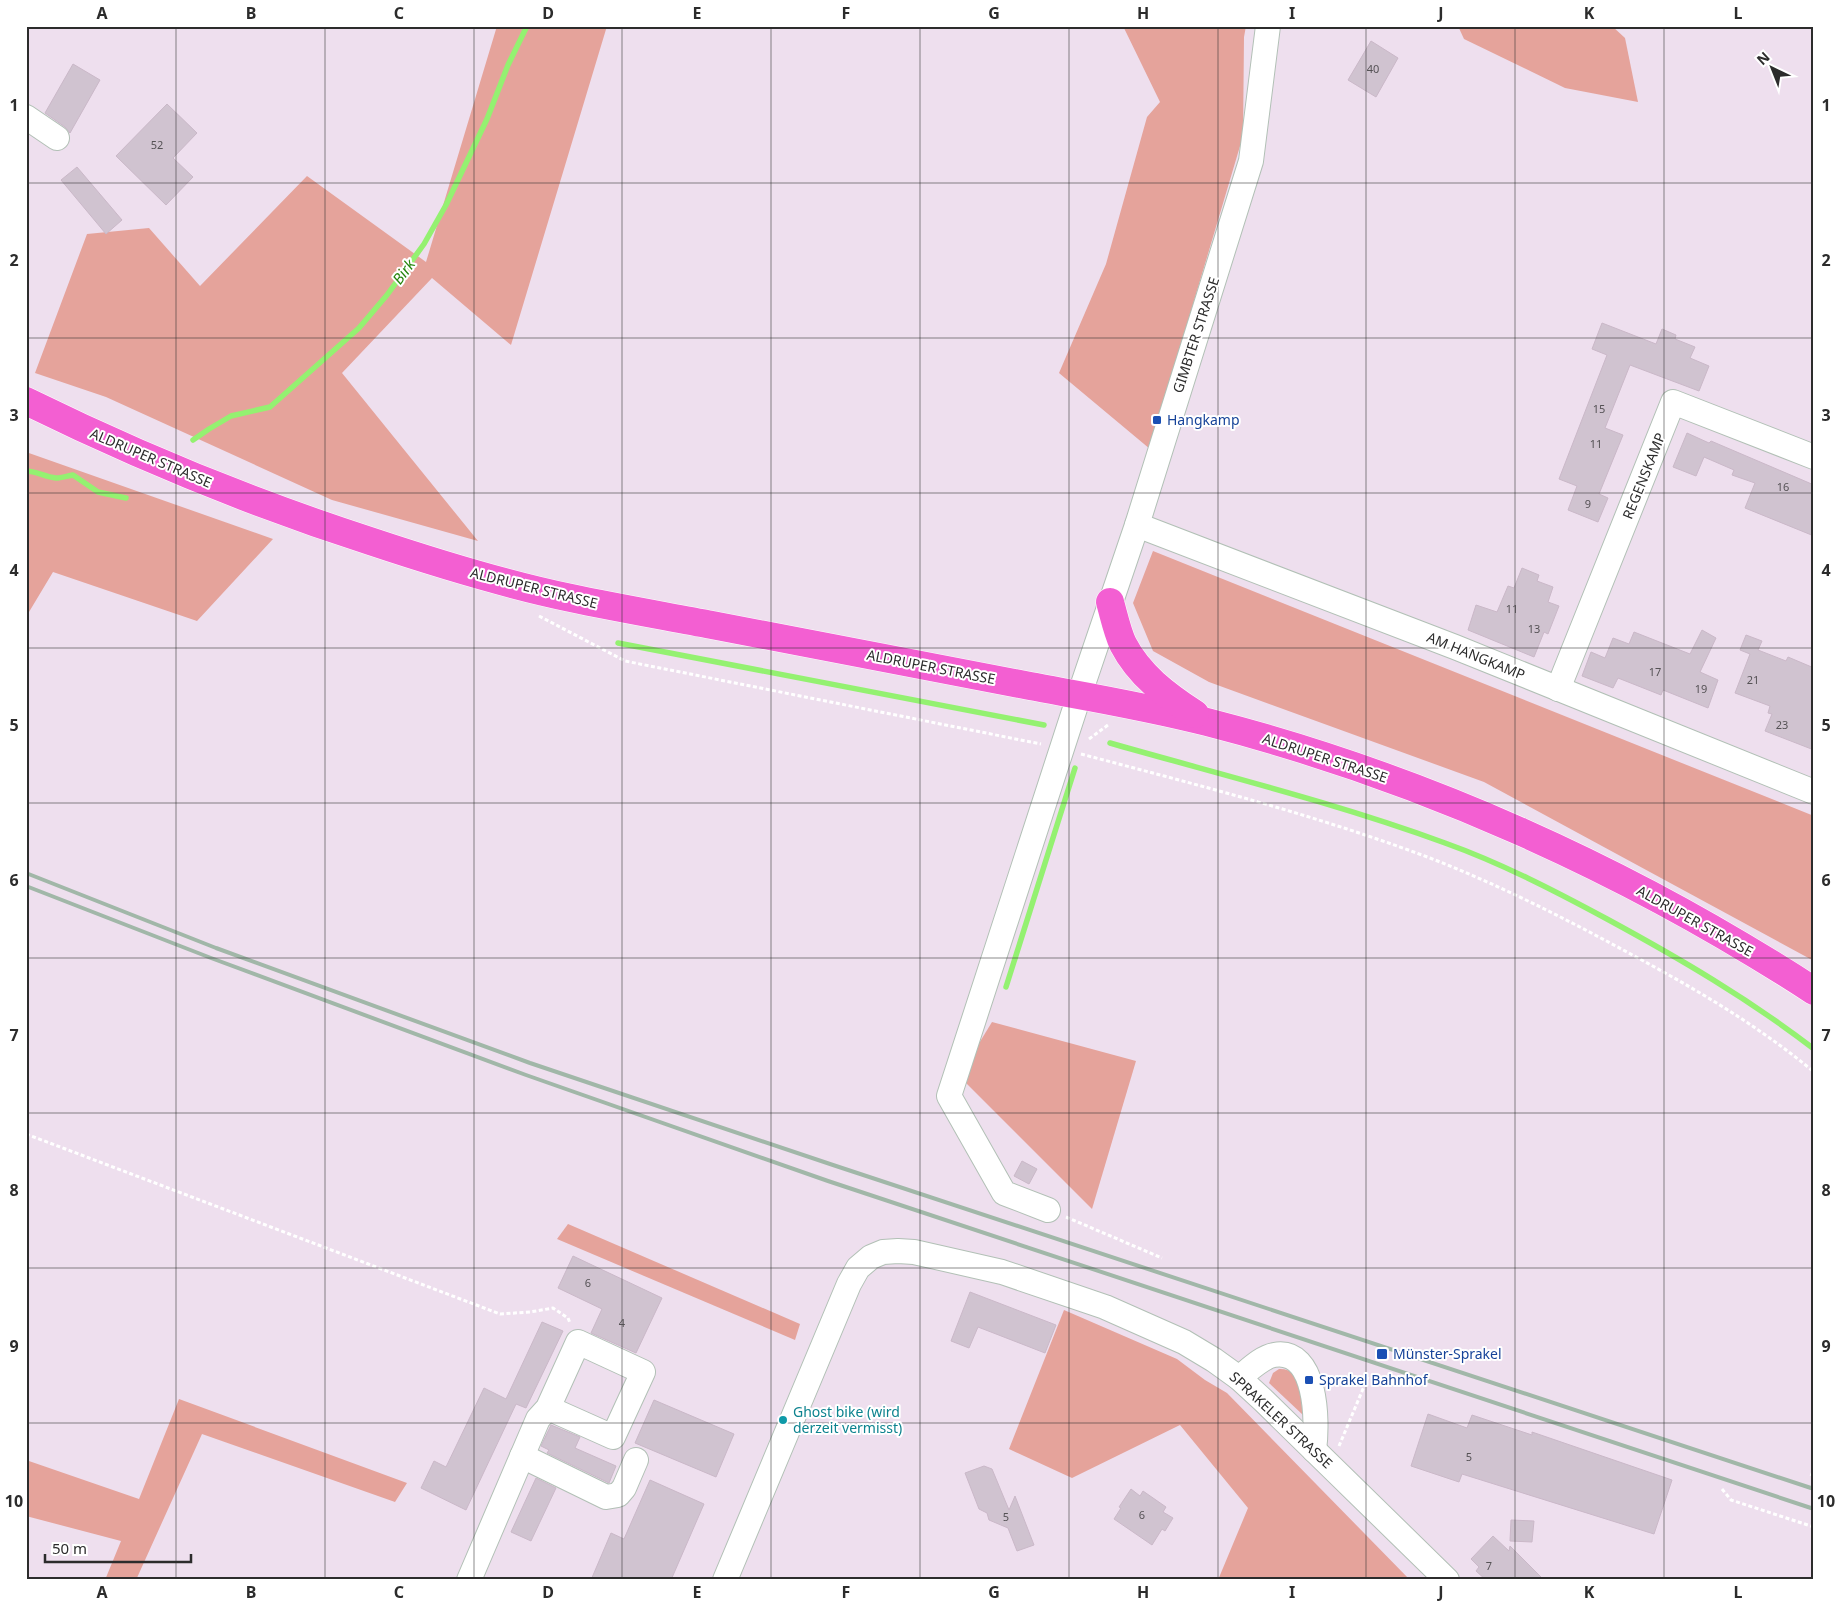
<svg xmlns="http://www.w3.org/2000/svg" width="1840" height="1606" font-family="'Noto Sans',sans-serif">
<style>
.green{fill:#e5a39b}
.lines{fill:none;stroke-linecap:round;stroke-linejoin:round}
.stream{stroke:#94f171;stroke-width:5.5}
.building{fill:#d0c3d0;stroke:#cab8c8}
.minor-casing{stroke:#b2c0b6;stroke-width:26}
.major-casing{stroke:#fff;stroke-width:29}
.path{stroke:#fff;stroke-width:3;stroke-dasharray:4 2.5;stroke-linecap:butt}
.minor{stroke:#fff;stroke-width:24}
.major{stroke:#f35fd2;stroke-width:28}
.rail{stroke:#a1b7a8;stroke-width:4}
.grid{fill:none;stroke:#2c2c2c;stroke-width:1;stroke-opacity:0.55}
.transit-dot{fill:#1a4fb4;stroke:#fff;stroke-width:2}
.culture-dot{fill:#0f9aa8;stroke:#fff;stroke-width:2}
.labels{text-anchor:middle;stroke-width:4;stroke-linejoin:round;paint-order:stroke}
.number-label{font-size:11px;fill:#555255}
.street-label{font-size:14px;fill:#2c2c2c;stroke:#fff}
.transit-label{font-size:14px;fill:#164399;stroke:#fff;text-anchor:start}
.culture-label{font-size:14px;fill:#0d838f;stroke:#fff;text-anchor:start}
.water-label{font-size:15px;font-style:italic;fill:#24840c;stroke:#fff}
.neatline{fill:none;stroke:#2c2c2c;stroke-width:2}
.grid-label{font-size:16px;text-anchor:middle;font-weight:bold;fill:#2c2c2c}
</style>
<rect width="100%" height="100%" fill="#eedfee"/>
<!-- green -->
<g class="green">
<path d="M497,26H607L511,345L432,278L342,373L478,541L332,500L106,397L35,373L87,234L149,228L200,286L307,176L426,262Z"/>
<path d="M1123,26H1246L1244,37L1243,136L1150,449L1059,373L1106,264L1147,117L1160,102Z"/>
<path d="M1458,26H1612L1625,38L1638,102L1565,88L1464,39Z"/>
<path d="M26,452L273,539L197,621L53,572L26,617Z"/>
<path d="M1153,551L1814,816V961L1484,782L1209,682L1153,651L1133,603Z"/>
<path d="M992,1022L1136,1061L1092,1209L959,1076Z"/>
<path d="M568,1224L800,1324L795,1340L557,1239Z"/>
<path d="M1064,1310L1177,1359L1205,1380L1227,1393L1410,1580H1218L1248,1508L1180,1425L1072,1478L1009,1449Z"/>
<path d="M1279,1369C1303,1368 1300,1397 1303,1415L1269,1383L1273,1373Z"/>
<path d="M179,1399L407,1483L395,1502L202,1434L136,1580H105L121,1541L26,1516V1460L139,1499Z"/>
</g>
<g class="lines">
<!-- stream -->
<g class="stream">
<path d="M193,440L209,429L231,416L270,407L359,328L387,295L424,244L446,205L487,119L508,65L527,26"/>
<path d="M26,471C36,471 45,477 56,478C61,478 67,476 73,475L98,492L126,498"/>
<path d="M618,643L1044,725"/>
<path d="M1110,743C1222,775 1336,803 1445,843C1501,863 1555,891 1607,919C1679,958 1749,999 1814,1049"/>
<path d="M1006,987L1075,768"/>
</g>
</g>
<!-- building -->
<g class="building">
<path d="M1371,41L1398,58L1376,97L1348,80Z"/>
<path d="M73,64L100,80L70,133L65,127L45,113Z"/>
<path d="M167,104L197,133L173,158L193,177L166,205L116,156Z"/>
<path d="M77,167L122,220L106,234L61,180Z"/>
<path d="M1602,323L1656,344L1662,329L1676,335L1675,339L1695,347L1690,358L1709,366L1699,391L1630,365L1605,428L1623,435L1599,494L1608,498L1598,522L1568,510L1577,486L1559,479L1607,355L1592,349Z"/>
<path d="M1687,433L1709,443L1711,441L1814,485V536L1745,508L1755,483L1732,475L1734,470L1704,457L1696,476L1673,467Z"/>
<path d="M1522,568L1539,575L1537,581L1553,587L1548,602L1559,606L1548,634L1544,632L1534,657L1468,630L1476,605L1497,612L1508,586L1514,588Z"/>
<path d="M1702,630L1716,638L1700,672L1718,680L1708,708L1663,690L1661,695L1618,678L1613,688L1582,676L1591,652L1605,658L1613,638L1629,644L1634,632L1690,654Z"/>
<path d="M1746,635L1762,641L1758,650L1786,661L1788,657L1814,668V750L1765,731L1772,714L1768,713L1770,706L1735,693L1750,654L1740,650Z"/>
<path d="M1022,1161L1037,1169L1029,1184L1014,1176Z"/>
<path d="M573,1256L662,1298L636,1353L591,1333L602,1309L558,1288Z"/>
<path d="M970,1292L1056,1325L1045,1353L978,1327L969,1348L951,1341Z"/>
<path d="M542,1322L563,1331L526,1408L516,1404L466,1510L421,1488L434,1461L446,1467L484,1388L506,1399Z"/>
<path d="M654,1400L734,1434L716,1477L635,1443Z"/>
<path d="M1428,1414L1467,1428L1472,1415L1532,1435V1432L1672,1480L1654,1534L1462,1474L1459,1482L1411,1466Z"/>
<path d="M551,1425L580,1437L575,1448L616,1466L609,1483L547,1453L549,1450L541,1446Z"/>
<path d="M984,1466L992,1469L1009,1510L1015,1496L1034,1545L1017,1551L1008,1528L989,1520L987,1513L979,1509L965,1473Z"/>
<path d="M536,1478L556,1488L531,1541L511,1532Z"/>
<path d="M650,1480L704,1504L671,1580H591L611,1533L624,1539Z"/>
<path d="M1131,1489L1140,1496L1143,1491L1166,1507L1163,1512L1173,1518L1165,1531L1162,1529L1152,1545L1114,1519L1121,1508L1119,1507Z"/>
<path d="M1511,1520L1534,1521L1532,1542L1510,1541Z"/>
<path d="M1493,1536L1509,1551L1510,1546L1544,1580H1486L1476,1571L1479,1567L1471,1559Z"/>
</g>
<g class="lines">
<defs>
<g id="minor">
<path d="M26,117L57,138"/>
<path d="M1137,525L1455,647L1814,792"/>
<path d="M1558,689L1673,402L1814,457"/>
<path d="M1048,1210L1004,1193L949,1096L1079,696L1137,525L1251,161L1268,26"/>
<path d="M1239,1378C1249,1370 1262,1357 1274,1355C1317,1347 1318,1422 1314,1450"/>
<path d="M522,1456L606,1497L618,1495L624,1488L636,1460"/>
<path d="M469,1580L538,1419L548,1408L578,1342L643,1372L613,1437L548,1408"/>
<path d="M725,1580L849,1284L858,1268L871,1257L883,1252L898,1251L914,1252L1002,1272L1105,1307L1184,1342L1214,1360L1239,1378L1264,1401L1447,1580"/>
</g>
<g id="major">
<path d="M26,401C138,456 252,503 370,541C436,563 503,584 571,598C618,608 665,616 712,625C818,645 924,665 1030,686C1089,697 1149,707 1207,722C1421,777 1628,870 1814,991"/>
<path d="M1110,602C1114,616 1117,631 1123,644C1139,675 1166,695 1195,714"/>
</g>
</defs>
<!-- minor casing -->
<use href="#minor" class="minor-casing"/>
<!-- major casing -->
<use href="#major" class="major-casing"/>
<!-- path -->
<g class="path">
<path d="M539,616L625,661L1041,744"/>
<path d="M1089,739L1108,725"/>
<path d="M1081,754C1198,785 1316,815 1430,858C1502,886 1570,921 1638,958C1699,991 1760,1027 1814,1072"/>
<path d="M26,1134L500,1314L530,1312L553,1308L568,1318L570,1323"/>
<path d="M1066,1217L1162,1258"/>
<path d="M1339,1446L1368,1377"/>
<path d="M1811,1476L1814,1469"/>
<path d="M1722,1489L1731,1500L1814,1527"/>
</g>
<!-- minor -->
<use href="#minor" class="minor"/>
<!-- major -->
<use href="#major" class="major"/>
<!-- rail -->
<g class="rail">
<path d="M26,873L216,948L530,1063L833,1165L1814,1489"/>
<path d="M26,886L211,958L526,1075L828,1181L1814,1509"/>
</g>
</g>
<!-- grid -->
<path class="grid" d="M176,26V1580M325,26V1580M474,26V1580M622,26V1580M771,26V1580M920,26V1580M1069,26V1580M1218,26V1580M1366,26V1580M1515,26V1580M1664,26V1580M26,183H1814M26,338H1814M26,493H1814M26,648H1814M26,803H1814M26,958H1814M26,1113H1814M26,1268H1814M26,1423H1814"/>
<!-- markers -->
<g class="transit-dot">
<rect x="1152" y="415" width="10" height="10" rx="2.5"/>
<rect x="1376" y="1348" width="12" height="12" rx="2.5"/>
<rect x="1304" y="1375" width="10" height="10" rx="2.5"/>
</g>
<circle class="culture-dot" cx="783" cy="1420" r="5"/>
<g class="labels">
<!-- number labels -->
<g class="number-label">
<text x="1373" y="73">40</text>
<text x="157" y="149">52</text>
<text x="1599" y="413">15</text>
<text x="1596" y="448">11</text>
<text x="1783" y="491">16</text>
<text x="1588" y="508">9</text>
<text x="1512" y="613">11</text>
<text x="1534" y="633">13</text>
<text x="1655" y="676">17</text>
<text x="1753" y="684">21</text>
<text x="1701" y="693">19</text>
<text x="1782" y="729">23</text>
<text x="588" y="1287">6</text>
<text x="622" y="1327">4</text>
<text x="1469" y="1461">5</text>
<text x="1142" y="1519">6</text>
<text x="1006" y="1521">5</text>
<text x="1489" y="1570">7</text>
</g>
<!-- street labels -->
<g class="street-label">
<text transform="translate(1196 335) rotate(-72)" y="5">GIMBTER STRASSE</text>
<text transform="translate(151 458) rotate(23)" y="5">ALDRUPER STRASSE</text>
<text transform="translate(1644 476) rotate(-68)" y="5">REGENSKAMP</text>
<text transform="translate(534 588) rotate(14)" y="5">ALDRUPER STRASSE</text>
<text transform="translate(1476 656) rotate(22)" y="5">AM HANGKAMP</text>
<text transform="translate(931 667) rotate(11)" y="5">ALDRUPER STRASSE</text>
<text transform="translate(1325 758) rotate(18)" y="5">ALDRUPER STRASSE</text>
<text transform="translate(1695 921) rotate(29)" y="5">ALDRUPER STRASSE</text>
<text transform="translate(1281 1420) rotate(43)" y="5">SPRAKELER STRASSE</text>
</g>
<!-- transit labels -->
<g class="transit-label">
<text x="1167" y="425">Hangkamp</text>
<text x="1393" y="1359">Münster-Sprakel</text>
<text x="1319" y="1385">Sprakel Bahnhof</text>
</g>
<!-- culture labels -->
<g class="culture-label">
<text x="793" y="1417">Ghost bike (wird<tspan x="793" dy="16">derzeit vermisst)</tspan></text>
</g>
<!-- water labels -->
<g class="water-label">
<text transform="translate(404 272) rotate(-54)" y="5">Birk</text>
</g>
</g>
<!-- border -->
<rect width="1840" height="1606" fill="none" stroke="#ffffff" stroke-width="55"/>
<!-- north arrow -->
<g transform="translate(1772 68) rotate(317)" stroke="#ffffff" stroke-width="4" paint-order="stroke">
<path d="M0-4L9 19L0 12L-9 19Z" fill="#2c2c2c"/>
<text y="-8" font-size="14" font-weight="bold" text-anchor="middle" fill="#2c2c2c">N</text>
</g>
<!-- scale -->
<path d="M45 1554v8h146v-8" fill="none" stroke="#2c2c2c" stroke-width="2.5"/>
<text x="52" y="1554" font-size="15" fill="#2c2c2c" stroke="#ffffff" stroke-width="4" paint-order="stroke">50 m</text>
<rect x="28" y="28" width="1784" height="1550" class="neatline"/>
<g class="grid-label">
<text x="102" y="19">A</text>
<text x="251" y="19">B</text>
<text x="399" y="19">C</text>
<text x="548" y="19">D</text>
<text x="697" y="19">E</text>
<text x="846" y="19">F</text>
<text x="994" y="19">G</text>
<text x="1143" y="19">H</text>
<text x="1292" y="19">I</text>
<text x="1441" y="19">J</text>
<text x="1589" y="19">K</text>
<text x="1738" y="19">L</text>
<text x="14" y="111">1</text>
<text x="1826" y="111">1</text>
<text x="14" y="266">2</text>
<text x="1826" y="266">2</text>
<text x="14" y="421">3</text>
<text x="1826" y="421">3</text>
<text x="14" y="576">4</text>
<text x="1826" y="576">4</text>
<text x="14" y="731">5</text>
<text x="1826" y="731">5</text>
<text x="14" y="886">6</text>
<text x="1826" y="886">6</text>
<text x="14" y="1041">7</text>
<text x="1826" y="1041">7</text>
<text x="14" y="1196">8</text>
<text x="1826" y="1196">8</text>
<text x="14" y="1352">9</text>
<text x="1826" y="1352">9</text>
<text x="14" y="1507">10</text>
<text x="1826" y="1507">10</text>
<text x="102" y="1598">A</text>
<text x="251" y="1598">B</text>
<text x="399" y="1598">C</text>
<text x="548" y="1598">D</text>
<text x="697" y="1598">E</text>
<text x="846" y="1598">F</text>
<text x="994" y="1598">G</text>
<text x="1143" y="1598">H</text>
<text x="1292" y="1598">I</text>
<text x="1441" y="1598">J</text>
<text x="1589" y="1598">K</text>
<text x="1738" y="1598">L</text>
</g>
</svg>
